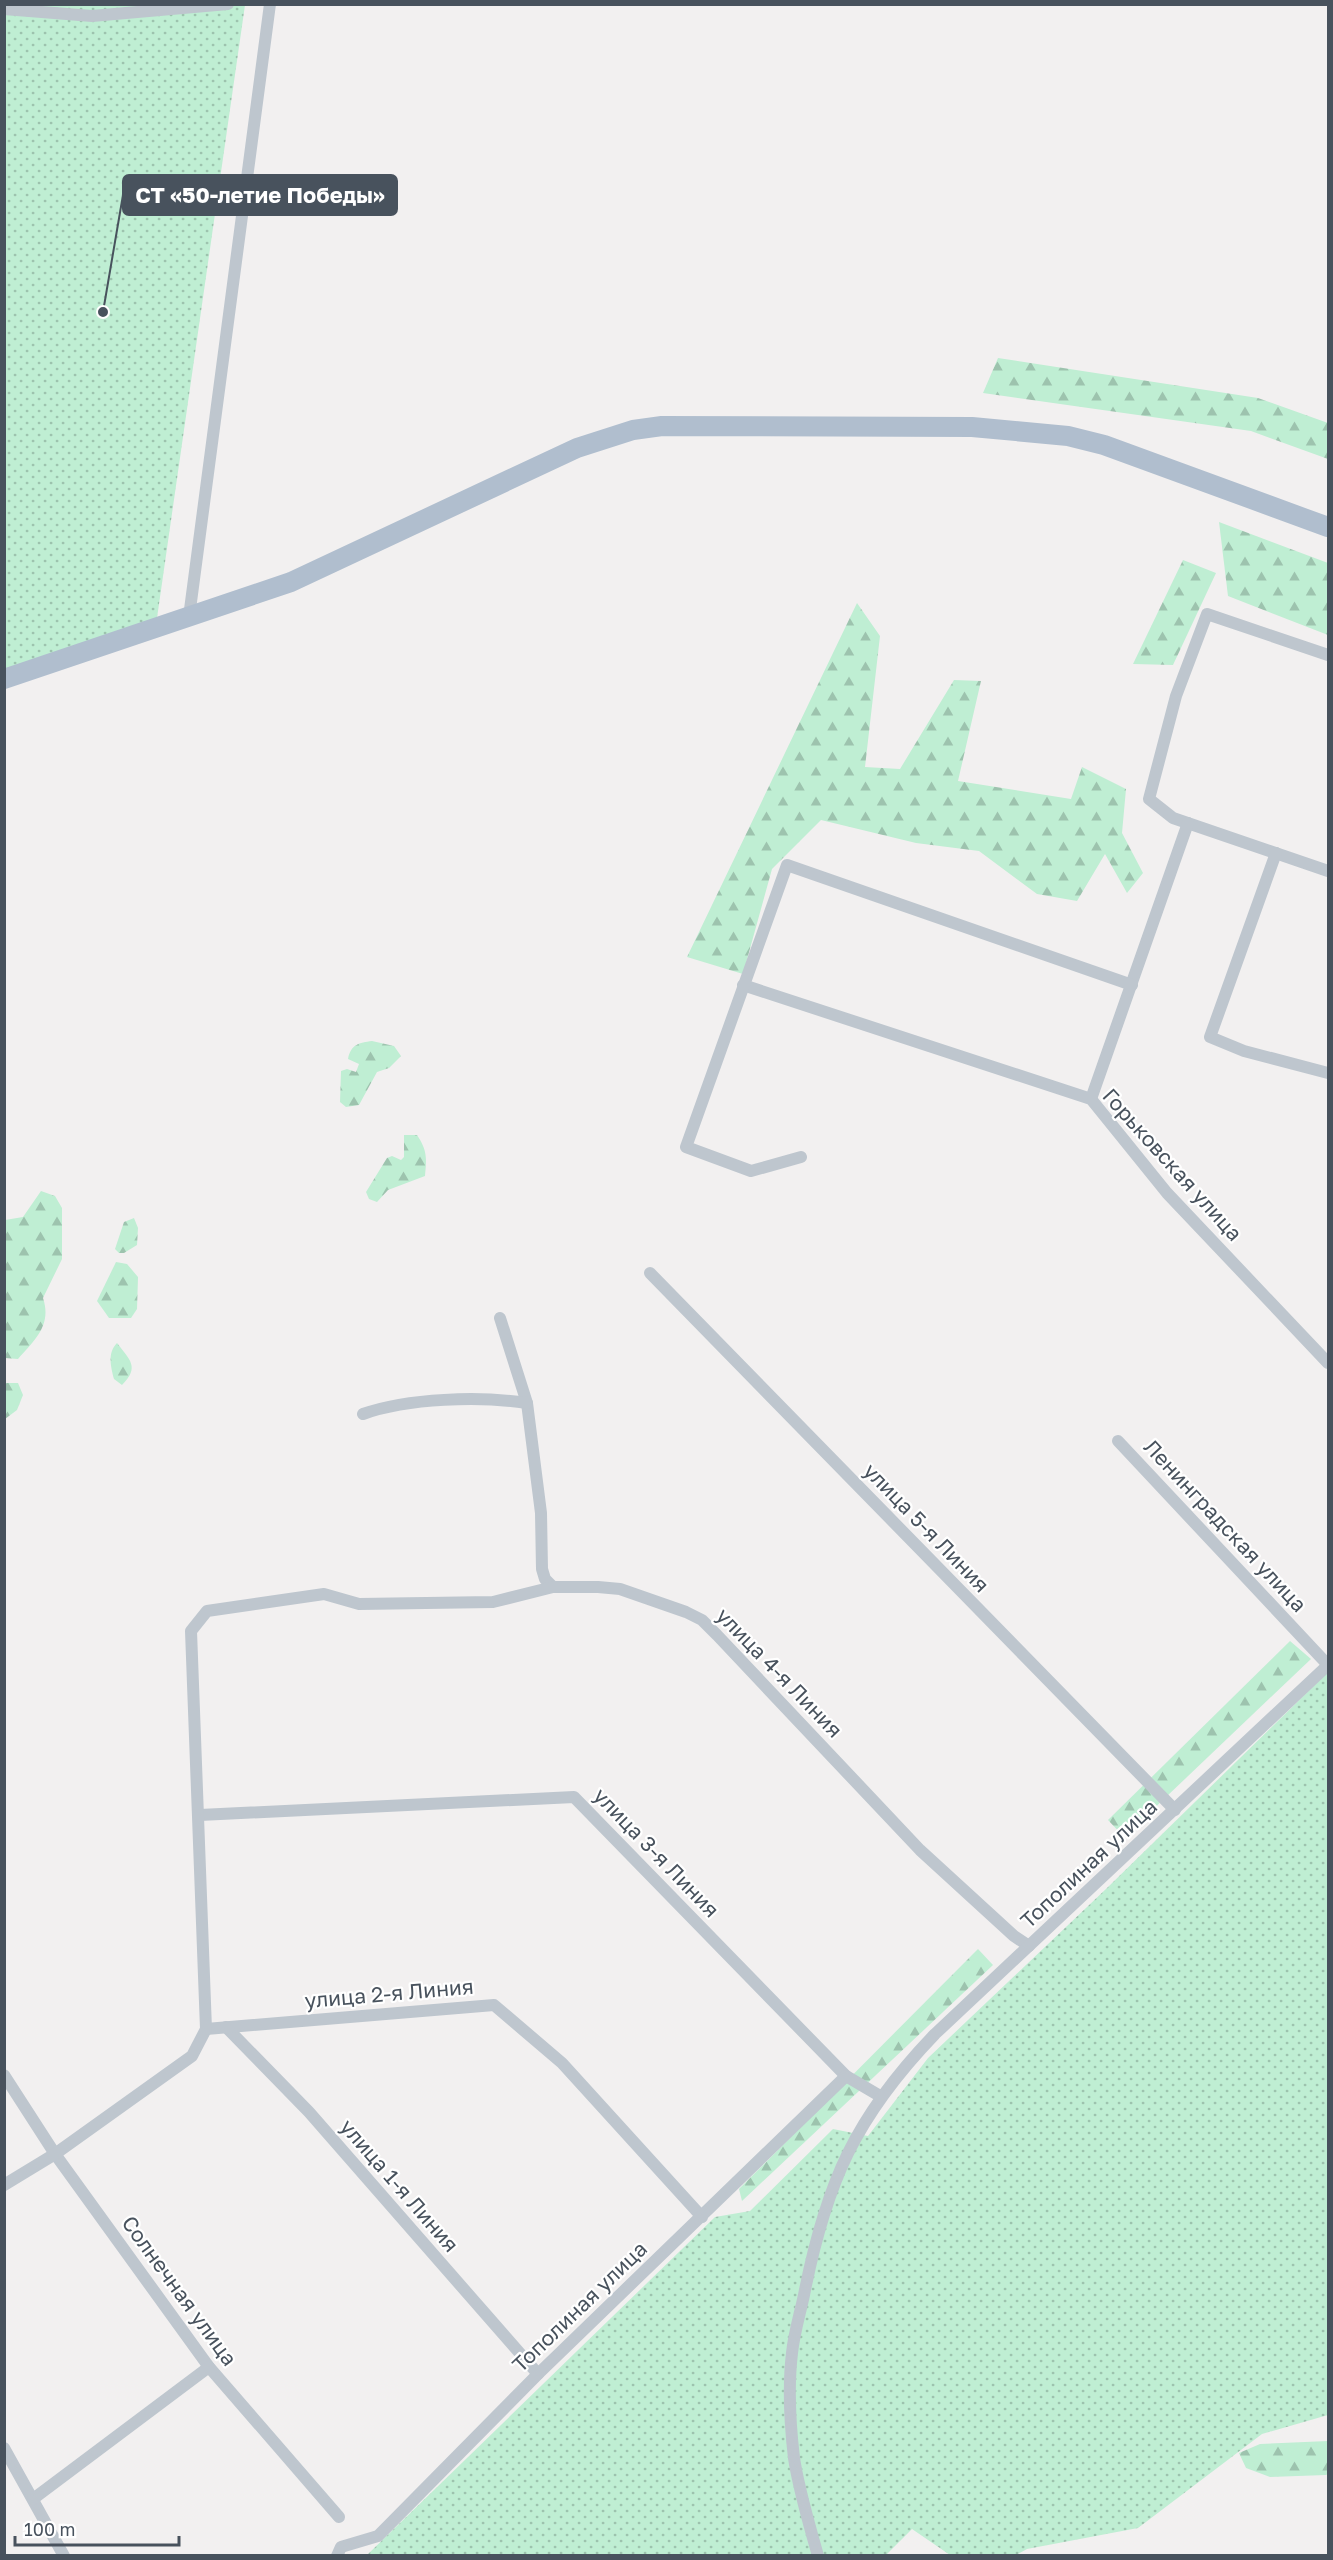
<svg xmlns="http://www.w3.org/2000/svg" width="1333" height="2560" font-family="'Golos Text',sans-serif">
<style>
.forest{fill:url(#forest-firs)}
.garden{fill:url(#garden-dots)}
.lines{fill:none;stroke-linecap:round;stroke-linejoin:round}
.minor{stroke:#bec6ce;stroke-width:12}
.primary{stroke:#b0bece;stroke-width:20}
.labels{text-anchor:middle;stroke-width:4.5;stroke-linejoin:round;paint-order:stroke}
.street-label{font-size:21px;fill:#48525d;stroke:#fff}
.leader{fill:none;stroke:#48525d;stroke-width:2}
.callout-dot{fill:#48525d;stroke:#fff;stroke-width:2}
.callout{fill:#48525d;stroke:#48525d;stroke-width:2}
.callout-label{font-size:22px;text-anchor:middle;font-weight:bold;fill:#fff}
</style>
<defs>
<pattern id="forest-firs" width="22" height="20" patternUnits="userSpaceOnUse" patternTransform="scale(1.5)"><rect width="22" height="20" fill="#bfeed3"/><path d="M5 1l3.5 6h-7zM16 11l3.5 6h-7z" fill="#9dc3ae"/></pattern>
<pattern id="garden-dots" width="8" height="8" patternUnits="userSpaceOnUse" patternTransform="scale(1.5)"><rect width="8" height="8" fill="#bfeed3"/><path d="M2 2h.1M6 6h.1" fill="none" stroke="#9dc3ae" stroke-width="1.8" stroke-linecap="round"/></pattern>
</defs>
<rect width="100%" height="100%" fill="#f2f0f0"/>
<!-- forest -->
<g class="forest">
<path d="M998,358L1258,398L1328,423V459L1251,431L983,393Z"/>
<path d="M1219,522L1328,563V635L1228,596Z"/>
<path d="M1183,560L1216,573L1173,665L1133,664Z"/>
<path d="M857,603L880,636L865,767L900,769L954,680L981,681L958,781L1071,799L1082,767L1126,789L1122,833L1143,873L1127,893L1105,854L1077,901L1037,894L979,851L916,843L821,820L772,869L743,974L687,957Z"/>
<path d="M372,1041L394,1046L401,1056L389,1068L377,1072L359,1105L346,1107L340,1102L341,1071L347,1069L356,1072L359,1064L348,1059C351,1044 359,1043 372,1041Z"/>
<path d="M404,1135H417C427,1150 427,1158 425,1176L388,1190L377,1202L369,1199L366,1192L387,1158L392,1156L401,1160L404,1157Z"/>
<path d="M41,1191L55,1196L62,1208V1259L43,1298C52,1325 35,1340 18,1359L5,1358V1220L23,1217Z"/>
<path d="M134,1218L138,1228L137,1245L124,1253H119L115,1249L124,1222Z"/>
<path d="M116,1262L127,1264L138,1277L137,1309L131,1318H109L97,1301Z"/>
<path d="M117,1343C130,1360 140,1367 122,1385L114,1379C111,1367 107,1353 117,1343Z"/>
<path d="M5,1383H18L23,1395L17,1410L5,1419Z"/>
<path d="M1290,1641L1311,1659L1124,1837L1108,1820Z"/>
<path d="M978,1949L993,1965L742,2201L739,2189Z"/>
<path d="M1328,2441V2474L1326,2475L1270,2477L1246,2468L1239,2453L1260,2444Z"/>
</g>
<!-- garden -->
<g class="garden">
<path d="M75,4L245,5L157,618L4,671V5Z"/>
<path d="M1328,1672V2415L1262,2434L1138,2528L1027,2549L1016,2555H950L912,2529L885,2556H366L715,2217L750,2211L833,2129L868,2136L928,2058L1107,1888Z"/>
</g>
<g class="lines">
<!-- minor -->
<g class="minor">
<path d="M4,9L92,16L228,4"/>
<path d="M189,617L270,4"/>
<path d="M1328,655L1207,614L1176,696L1149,799L1173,818L1328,871"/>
<path d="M1276,853L1210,1037L1244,1051L1328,1073"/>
<path d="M743,985L1091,1099L1167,1193L1328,1363"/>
<path d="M1091,1099L1188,823"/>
<path d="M801,1157L751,1171L686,1147L787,865L1132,985"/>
<path d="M650,1273L1175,1810"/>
<path d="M500,1318L527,1403L541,1513L542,1569L545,1579L553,1587"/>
<path d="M363,1414C408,1398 480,1396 527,1403"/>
<path d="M1118,1441L1328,1665"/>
<path d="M200,1815L574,1797L846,2076L880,2096"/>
<path d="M226,2027L309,2112L538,2374"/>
<path d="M206,2029L494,2005L562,2063L702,2217"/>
<path d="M4,2075L55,2154L209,2367L339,2517"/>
<path d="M4,2185L55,2154L192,2056L206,2029L191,1631L207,1611L324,1594L359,1604L493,1602L553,1587H598L620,1589L686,1612L702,1620L717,1635L920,1850L1014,1936L1029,1946"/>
<path d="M4,2448L64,2556"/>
<path d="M33,2499L209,2367"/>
<path d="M337,2556L341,2547L378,2536L538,2374L846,2076"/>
<path d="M818,2556C809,2523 799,2491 794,2458C790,2424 788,2387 792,2353C794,2333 800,2314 804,2295C826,2183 855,2117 935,2034L1328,1665"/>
</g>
<!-- primary -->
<path class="primary" d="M4,679L291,582L577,448L633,430L662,426L972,427L1068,436L1104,445L1328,527"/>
</g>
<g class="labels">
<!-- street labels -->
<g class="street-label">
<text transform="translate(1172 1165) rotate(48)" y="7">Горьковская улица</text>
<text transform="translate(1225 1526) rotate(47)" y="7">Ленинградская улица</text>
<text transform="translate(926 1528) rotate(46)" y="7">улица 5-я Линия</text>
<text transform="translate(779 1673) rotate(46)" y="7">улица 4-я Линия</text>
<text transform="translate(656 1853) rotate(46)" y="7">улица 3-я Линия</text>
<text transform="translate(1089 1864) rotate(-43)" y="7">Тополиная улица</text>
<text transform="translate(389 1994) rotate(-5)" y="7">улица 2-я Линия</text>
<text transform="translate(399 2186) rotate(49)" y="7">улица 1-я Линия</text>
<text transform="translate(179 2291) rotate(54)" y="7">Солнечная улица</text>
<text transform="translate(580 2307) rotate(-44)" y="7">Тополиная улица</text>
</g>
</g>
<!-- callouts -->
<path class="leader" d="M103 312L123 195"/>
<circle class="callout-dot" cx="103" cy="312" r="6"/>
<rect class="callout" x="123" y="175" width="274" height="40" rx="6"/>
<g class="callout-label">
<text x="260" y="203">СТ «50-летие Победы»</text>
</g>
<!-- border -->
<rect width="1333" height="2560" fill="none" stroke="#48525d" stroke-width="12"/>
<!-- scale -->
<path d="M15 2536v9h164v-9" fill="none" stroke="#48525d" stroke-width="3"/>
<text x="24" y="2536" font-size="18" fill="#48525d" stroke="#ffffff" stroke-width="4.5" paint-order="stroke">100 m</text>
</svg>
